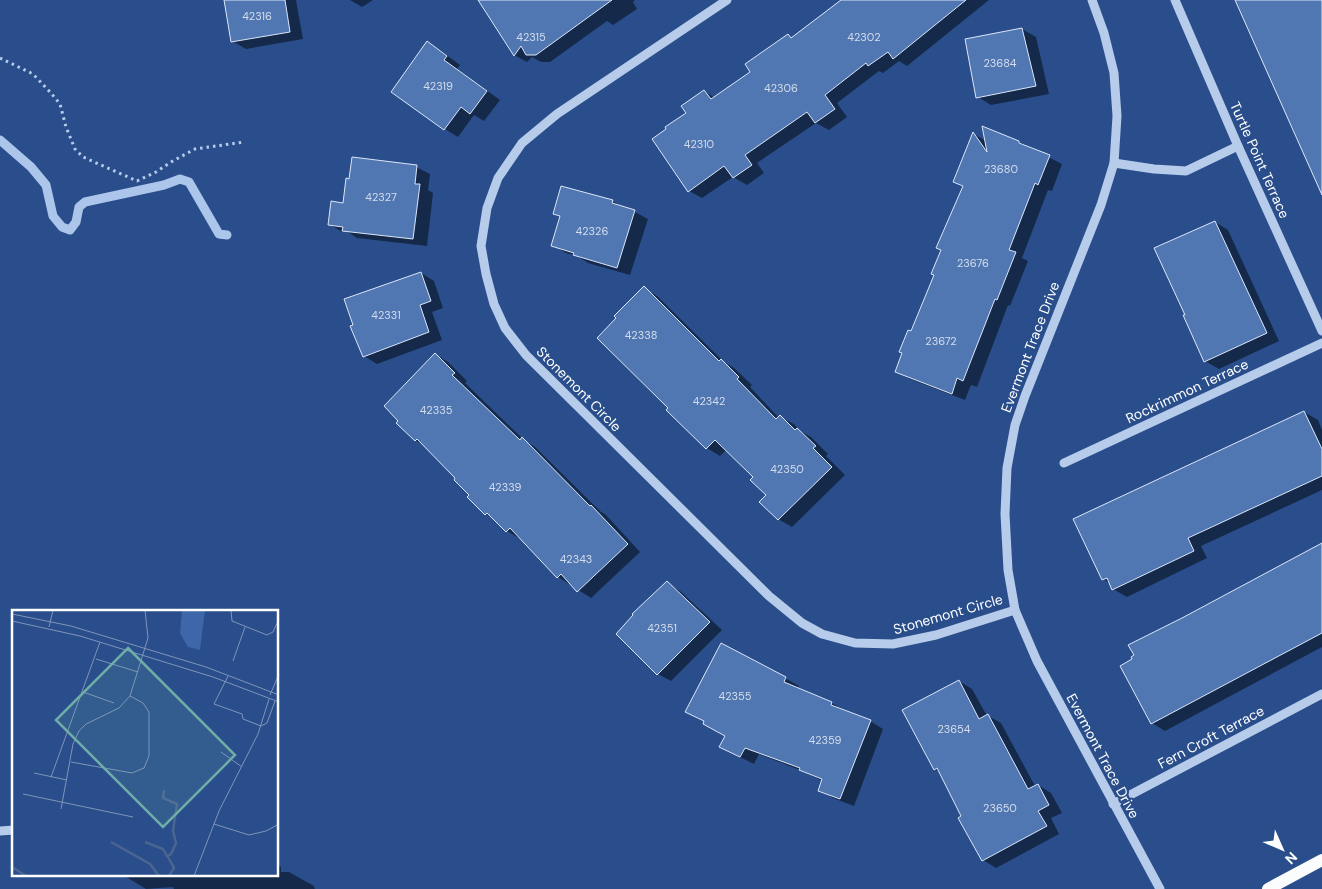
<svg xmlns="http://www.w3.org/2000/svg" width="1322" height="889" font-family="'DM Sans',sans-serif">
<style>
.shadow{fill:#0007}
.lines{fill:none;stroke-linecap:round;stroke-linejoin:round}
.stream{stroke:#acc5ea;stroke-width:9}
.building{fill:#5177b2;stroke:#dbe6f8}
.path{stroke:#b7cbea;stroke-width:3;stroke-dasharray:2.5 4;stroke-linecap:butt}
.minor{stroke:#b7cbea;stroke-width:9}
.major{stroke:#fafcfe;stroke-width:12}
.labels{text-anchor:middle;stroke-width:4.5;stroke-linejoin:round;paint-order:stroke}
.number-label{font-size:11px;fill:#d4ddec}
.street-label{font-size:14px;fill:#fff;stroke:#294e8b}
.inset-river{fill:none;stroke:#4b6591;stroke-width:2.5}
.inset-road{fill:none;stroke:#7f95b9;stroke-width:1}
.view{fill:#6fada8;fill-opacity:0.15;stroke:#6fada8;stroke-width:2.5}
.inset-edge{fill:none;stroke:#fff;stroke-width:2.5}
</style>
<rect width="100%" height="100%" fill="#294e8b"/>
<!-- shadow -->
<g class="shadow">
<path d="M225,0H296L303,39L246,49L232,41Z"/>
<path d="M350,0H373L362,7Z"/>
<path d="M494,0H635L633,2L637,9L613,25L607,21L550,62H541L532,57L527,62L514,55Z"/>
<path d="M843,0H989L907,66L899,61L883,73L879,71L837,103L847,117L829,130L816,123L757,163L764,173L747,185L733,177L702,198L689,191L688,113L704,91L715,98L752,73L788,36L793,39Z"/>
<path d="M1022,29L1036,37L1049,94L991,105L978,97Z"/>
<path d="M427,43L441,51L460,65L457,69L500,100L484,121L474,115L458,137L445,129L393,91Z"/>
<path d="M974,134L986,141L1019,142L1062,164L1052,191L1048,190L1022,258L1028,261L1010,306L1008,305L977,387L971,385L965,400L910,379L896,371L935,274L964,187L955,182Z"/>
<path d="M416,167L430,174L428,190L433,193L427,246L357,238L348,232H342L329,224L344,204Z"/>
<path d="M612,201L624,208L635,212L648,219L630,275L588,263L577,256L566,253L553,245L561,217L554,213Z"/>
<path d="M1215,222L1228,230L1279,341L1219,369L1205,361Z"/>
<path d="M421,273L434,281L443,308L432,312L442,340L377,364L364,356Z"/>
<path d="M644,288L657,296L724,362L734,368L752,385L750,387L779,418L780,417L794,424L800,431L811,437L828,454L826,456L845,475L792,527L778,519L768,495L755,477L727,449L720,456L707,448L670,408Z"/>
<path d="M435,354L448,362L467,381L465,383L524,440L535,447L601,512L605,514L640,552L591,598L558,577L520,539L507,531L495,519L486,514L457,478L425,446L415,440Z"/>
<path d="M1304,412L1318,420L1322,430V490L1201,546L1207,558L1127,597L1113,589L1111,584L1103,579Z"/>
<path d="M1322,544V647L1165,731L1152,723Z"/>
<path d="M667,583L680,591L722,630L671,681L658,674Z"/>
<path d="M785,678L799,686L797,689L832,703L845,711L870,721L883,729L854,806L833,798L820,790L823,781L802,771L759,754L754,764L734,754Z"/>
<path d="M959,681L972,689L987,716H988L1001,723L1035,786L1038,785L1051,793L1062,813L1051,818L1059,834L996,868L983,860L963,817L939,771L935,769Z"/>
<path d="M278,865L281,867V872H289L314,886L315,889H174L173,887L146,889L123,875H278Z"/>
</g>
<g class="lines">
<!-- stream -->
<path class="stream" d="M0,140L31,167L46,185L53,216L62,227L70,230L76,222L79,207L85,202L164,185L180,179L189,182L219,234L227,235"/>
</g>
<!-- building -->
<g class="building">
<path d="M224,0H285L290,32L231,42Z"/>
<path d="M478,0H612L536,55H526L521,46L514,56Z"/>
<path d="M841,0H966L893,59L888,52L868,66L866,63L825,95L835,109L815,123L807,112L745,155L752,165L733,178L724,166L688,192L652,139L666,129L665,127L686,113L681,106L704,90L711,99L750,72L745,64L788,34L791,38Z"/>
<path d="M1235,0H1322V195Z"/>
<path d="M1022,28L1036,86L976,98L965,39Z"/>
<path d="M427,41L447,56L444,60L487,91L470,114L461,107L444,130L391,92Z"/>
<path d="M982,126L1019,141V143L1050,155L1038,185L1035,183L1009,250L1016,252L997,300L995,299L963,381L957,378L952,394L895,372L902,353L899,352L908,330L911,331L934,275L931,274L941,250L936,248L963,186L953,182L973,132L987,152Z"/>
<path d="M352,157L417,165L415,184H420L413,239L342,231L343,227L328,225L331,201L343,203L346,178L349,179Z"/>
<path d="M561,186L613,200L612,203L635,210L617,268L573,255L574,253L551,246L560,216L553,214Z"/>
<path d="M1215,221L1267,333L1204,362L1183,315H1185L1154,248Z"/>
<path d="M421,272L431,301L420,305L429,332L363,357L350,326L353,325L344,299Z"/>
<path d="M644,286L719,361L721,359L739,377L737,379L776,419L780,415L795,430L797,428L816,446L813,448L832,467L778,520L759,502L766,495L750,480L753,477L715,440L706,449L666,410L668,408L597,338L616,318L614,316Z"/>
<path d="M435,353L455,373L452,375L520,440L522,437L590,506L591,505L628,544L577,592L561,574L557,578L510,528L506,532L487,513L485,515L467,497L469,495L454,480L455,478L417,439L415,441L396,423L398,421L384,406Z"/>
<path d="M1304,411L1322,449V476L1188,538L1194,551L1112,590L1107,578L1102,580L1073,519Z"/>
<path d="M1322,543V633L1151,724L1120,666L1132,659L1131,657L1134,655L1128,645L1182,618Z"/>
<path d="M667,581L710,622L657,675L616,634L633,615L632,614Z"/>
<path d="M721,643L786,677L784,682L832,702L831,705L871,720L840,799L818,791L822,779L799,770L800,768L745,748L740,757L719,747L725,736L703,724L704,721L685,712Z"/>
<path d="M959,680L979,719L988,714L1028,789L1038,784L1049,805L1038,811L1047,826L982,861L958,818L961,816L937,768L934,770L902,710Z"/>
</g>
<g class="lines">
<!-- path -->
<path class="path" d="M0,58L33,74L51,93L60,104L66,127L75,149L83,157L137,181L156,172L171,162L195,149L244,142"/>
<!-- minor -->
<g class="minor">
<path d="M727,0L557,114L522,143L498,178L487,208L481,246L486,274L494,304L505,328L526,355L769,596L802,623L822,634L855,643L893,644L936,635L1015,610"/>
<path d="M1092,0L1104,33L1114,73L1117,116L1114,163L1101,205L1025,396L1015,425L1007,468L1005,514L1008,570L1015,610L1037,661L1160,889"/>
<path d="M1175,0L1238,146L1322,331"/>
<path d="M1114,163L1154,169L1186,171L1238,146"/>
<path d="M1064,463L1322,343"/>
<path d="M1113,804L1322,694"/>
<path d="M0,831L14,830"/>
</g>
<!-- major -->
<path class="major" d="M1268,889L1322,860"/>
</g>
<g class="labels">
<!-- number labels -->
<g class="number-label">
<text x="257" y="20">42316</text>
<text x="531" y="41">42315</text>
<text x="864" y="41">42302</text>
<text x="1000" y="67">23684</text>
<text x="438" y="90">42319</text>
<text x="781" y="92">42306</text>
<text x="699" y="148">42310</text>
<text x="1001" y="173">23680</text>
<text x="381" y="201">42327</text>
<text x="592" y="235">42326</text>
<text x="973" y="267">23676</text>
<text x="386" y="319">42331</text>
<text x="641" y="339">42338</text>
<text x="941" y="345">23672</text>
<text x="709" y="405">42342</text>
<text x="436" y="414">42335</text>
<text x="787" y="473">42350</text>
<text x="505" y="491">42339</text>
<text x="576" y="563">42343</text>
<text x="662" y="632">42351</text>
<text x="735" y="700">42355</text>
<text x="954" y="733">23654</text>
<text x="825" y="744">42359</text>
<text x="1000" y="812">23650</text>
</g>
<!-- street labels -->
<g class="street-label">
<text transform="translate(1260 160) rotate(66)" y="5">Turtle Point Terrace</text>
<text transform="translate(1030 347) rotate(-69)" y="5">Evermont Trace Drive</text>
<text transform="translate(579 389) rotate(45)" y="5">Stonemont Circle</text>
<text transform="translate(1187 391) rotate(-25)" y="5">Rockrimmon Terrace</text>
<text transform="translate(948 614) rotate(-16)" y="5">Stonemont Circle</text>
<text transform="translate(1211 737) rotate(-28)" y="5">Fern Croft Terrace</text>
<text transform="translate(1103 756) rotate(62)" y="5">Evermont Trace Drive</text>
</g>
</g>
<!-- overview -->
<g transform="translate(12 610)">
<rect width="266" height="266" fill="#294e8b"/>
<path d="M170,0H193L188,40L176,37L168,23Z" fill="#3d67a8"/>
<path class="inset-river" d="M99,232L138,254L147,266M133,232L151,239L155,246L159,244L164,233L161,221L165,194L151,188L152,180M156,247L162,258L157,266M0,257L14,266"/>
<path class="inset-road" d="M219,0L220,11L255,25L261,22L267,9M0,4L59,16L194,57L267,85M0,11L68,26L201,67L267,92M37,17L41,0M84,49L126,62M221,51L233,17M216,66L202,94L230,104L231,109L249,116M71,82L102,93M258,85L267,64M249,116L255,113L263,91M209,142L230,157M59,152L120,163L132,158L137,146V102L131,93L118,86M22,163L55,170M39,167L88,32M11,184L121,207M49,199L61,134L67,121L74,114L107,98L118,86L136,28L133,0M202,214L237,225L254,221L267,214M182,266L207,201L246,124L257,89"/>
<path class="view" d="M116,38L223,145L151,217L44,110Z"/>
<rect width="266" height="266" class="inset-edge"/>
</g>
<!-- north arrow -->
<g transform="translate(1282 849) rotate(135)" stroke="#294e8b" stroke-width="4" paint-order="stroke">
<path d="M0-4L9 19L0 12L-9 19Z" fill="#ffffff"/>
<text y="-8" font-size="14" font-weight="bold" text-anchor="middle" fill="#ffffff">N</text>
</g>
</svg>
